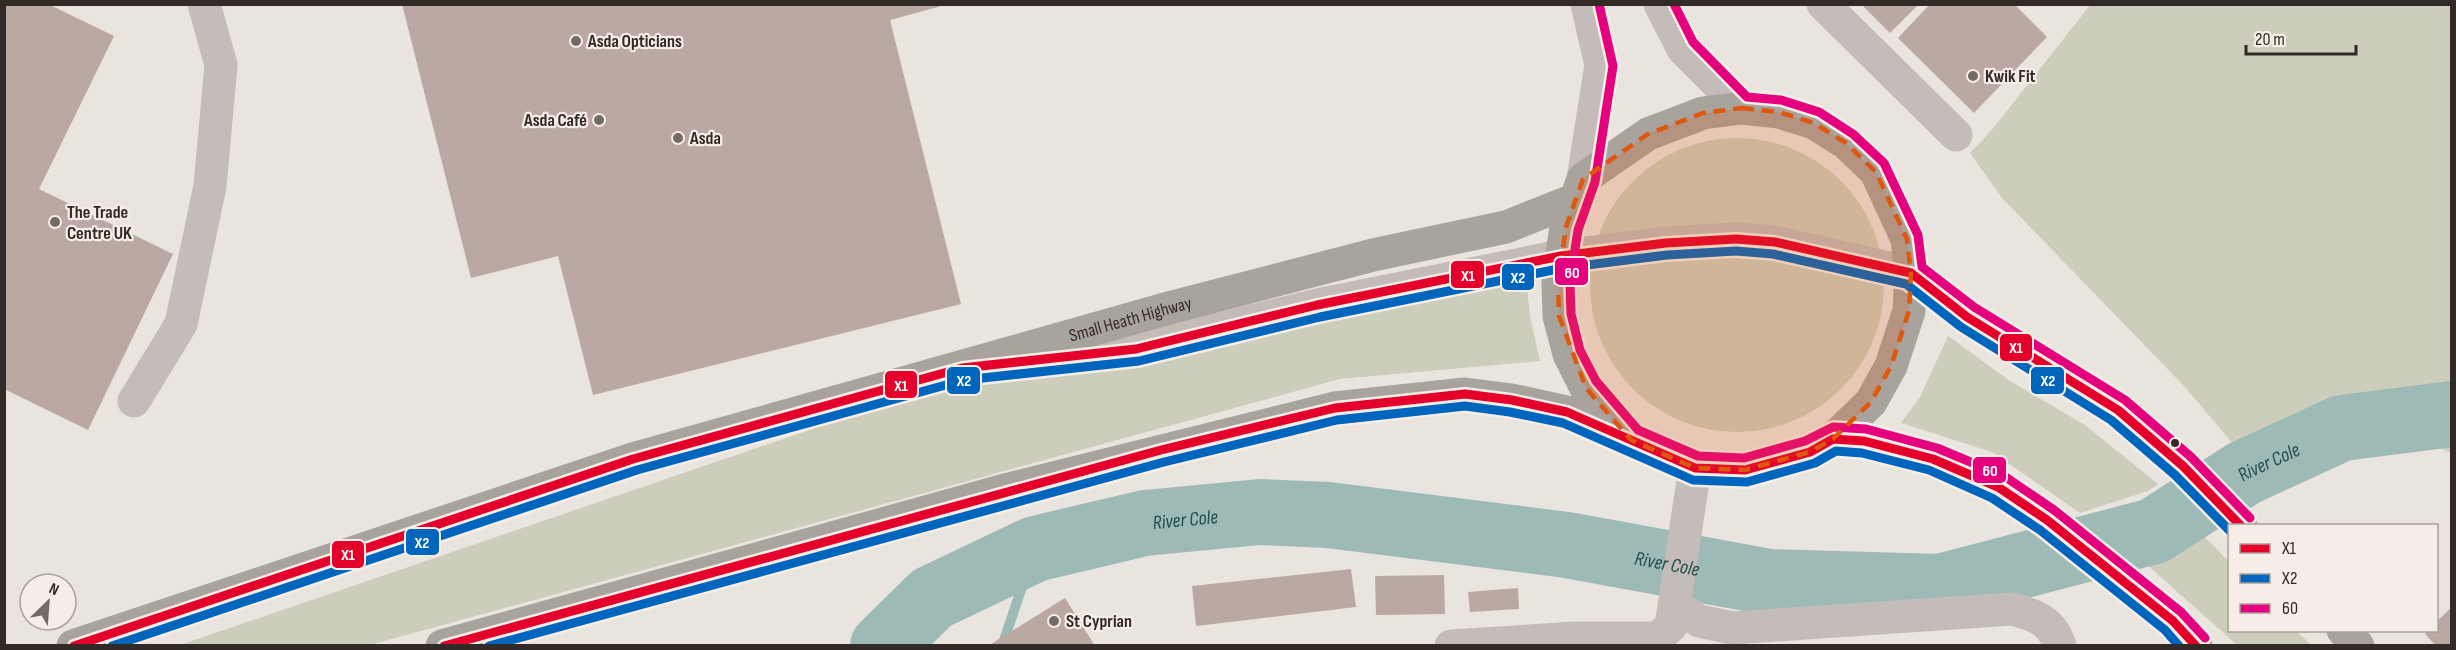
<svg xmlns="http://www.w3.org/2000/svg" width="2456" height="650" font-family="'Sofia Sans Condensed',sans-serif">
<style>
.green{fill:#cccdbb}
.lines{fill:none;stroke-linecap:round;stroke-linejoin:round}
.stream{stroke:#9ebab7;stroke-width:10}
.river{stroke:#9ebab7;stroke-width:66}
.building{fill:#bca8a2}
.minor{stroke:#c3bcb8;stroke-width:33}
.highway{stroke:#a9a39e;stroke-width:33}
.bus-1-casing{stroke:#f6eee6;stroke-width:14}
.bus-2-casing{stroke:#f6eee6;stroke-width:14}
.bus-3-casing{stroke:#f6eee6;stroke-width:14}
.bus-1{stroke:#e4002b;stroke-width:9}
.bus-2{stroke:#0065bd;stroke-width:9}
.bus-3{stroke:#e5007d;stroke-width:9}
.marked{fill:#df570d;fill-opacity:0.2;stroke:#df570d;stroke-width:4.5;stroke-dasharray:12 8;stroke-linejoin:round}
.poi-dot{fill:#726b67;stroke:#f6eee6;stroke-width:2}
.bus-dot{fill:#322a27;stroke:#f6eee6;stroke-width:2}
.labels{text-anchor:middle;stroke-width:4.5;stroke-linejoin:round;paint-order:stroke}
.poi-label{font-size:18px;font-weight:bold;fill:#322a27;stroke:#f6eee6;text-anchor:start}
.street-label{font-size:18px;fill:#322a27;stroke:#f6eee6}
.water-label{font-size:20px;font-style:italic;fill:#224f4e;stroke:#f6eee6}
.line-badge{stroke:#f6eee6;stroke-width:2}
.badge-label{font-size:16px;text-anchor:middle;font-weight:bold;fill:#fff}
</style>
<rect width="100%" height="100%" fill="#eae4df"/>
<!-- green -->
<g class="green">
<path d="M2091,4L2451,5V453L2427,442H2391L2277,490L2244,457L2185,387L2002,198L1970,153L1991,131Z"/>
<circle cx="1737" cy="285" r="147"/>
<path d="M1526,274L1530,317L1540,361L1340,379L370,645L177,646L868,410L989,376L1140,360Z"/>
<path d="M1948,336L2010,381L2085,425L2158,484L2148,491L2080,513L1992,452L1901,423L1920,397Z"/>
<path d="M2197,529L2229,562L2230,630L2296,631L2311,645H2237L2145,563Z"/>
</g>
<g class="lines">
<!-- stream -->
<path class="stream" d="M1002,646L1035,549"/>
<!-- river -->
<path class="river" id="s1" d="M883,646L932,598L1035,549L1145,523L1260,512L1328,515L1567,545L1769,582L1940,587L2154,531L2244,473L2342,428L2452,414"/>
</g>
<!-- building -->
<g class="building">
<path d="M4,4H48L114,36L39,189L173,254L88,430L4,389Z"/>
<path d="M402,4H949L890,20L961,304L593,395L558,256L471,278Z"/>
<path d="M1861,4H1919L1890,33Z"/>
<path d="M1930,4H2014L2047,37L1974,113L1898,38Z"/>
<path d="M1351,569L1356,607L1196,626L1192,586Z"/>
<path d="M1444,575L1445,614L1376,615L1375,576Z"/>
<path d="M1518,588L1519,609L1470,612L1468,592Z"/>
<path d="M1065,598L1095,646H988Z"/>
<path d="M2452,607V646H2436L2425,634L2428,630H2436V622Z"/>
</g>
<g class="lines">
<!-- minor -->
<g class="minor">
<path d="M1660,4L1683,49L1742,108"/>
<path d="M1823,4L1956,135"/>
<path d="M1583,179L1601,65L1587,4"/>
<path d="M1008,363L1136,349L1317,305L1561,256L1666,243L1736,239L1775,242L1911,273"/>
<path d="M134,401L181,324L210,186L221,65L204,4"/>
<path d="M1675,605L1699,621L1732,628L2012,609C2036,615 2052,621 2060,646"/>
<path d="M1451,646L1576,638H1658L1671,626L1695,468"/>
</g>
<!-- highway -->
<g class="highway">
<path d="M1911,273L1967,317L2118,410L2183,466L2241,526"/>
<path d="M1833,439C1882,442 1956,462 1999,487C2033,508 2064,534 2095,558C2131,585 2165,613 2196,646"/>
<path d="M2343,630L2358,646"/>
<path id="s2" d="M73,646L633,459L1169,308L1373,255L1506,227L1574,200"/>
<path d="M442,646L1009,489L1335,408L1465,394L1512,400L1567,412L1656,452L1695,468L1745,470L1810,452L1833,439L1871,402L1891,366L1909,311L1911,273L1907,239L1876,172L1846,143L1814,123L1779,112L1742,108L1703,113L1648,134L1583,179L1566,227L1558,281L1559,316L1569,354L1586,388L1631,440"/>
</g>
<defs>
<g id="bus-1">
<path d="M74,646L633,459L962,368L1136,349L1317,305L1561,256L1666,243L1736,239L1775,242L1911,273L1967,317L2118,410L2183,466L2241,526"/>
<path d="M444,646L1161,450L1335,408L1465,394L1512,400L1567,412L1695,468L1745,470L1810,452L1833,439L1864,441L1933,459L1998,487L2047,520L2173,621L2196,646"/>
</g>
<g id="bus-2">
<path d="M112,646L637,470L964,380L1139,361L1320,317L1563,268L1667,255L1736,251L1773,254L1906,284L1961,327L2111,420L2175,475L2230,531"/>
<path d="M489,646L1164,462L1337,420L1465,406L1510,412L1563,423L1693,480L1747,482L1815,463L1836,451L1862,453L1929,470L1992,498L2040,530L2165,630L2179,646"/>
</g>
<g id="bus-3">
<path d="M1599,4L1613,66L1595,182L1578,230L1570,282L1571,314L1580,350L1596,381L1638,430L1698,456L1744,458L1805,441L1833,427L1866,429L1937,448L2004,476L2054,510L2181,612L2205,638"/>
<path d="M1674,4L1693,42L1747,97L1781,100L1819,112L1853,134L1884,163L1918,235L1922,267L1974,307L2125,400L2191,457L2250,518"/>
</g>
</defs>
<!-- bus-1 casing -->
<use href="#bus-1" class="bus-1-casing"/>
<!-- bus-2 casing -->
<use href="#bus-2" class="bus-2-casing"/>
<!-- bus-3 casing -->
<use href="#bus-3" class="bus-3-casing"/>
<!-- bus-1 -->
<use href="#bus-1" class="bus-1"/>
<!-- bus-2 -->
<use href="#bus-2" class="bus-2"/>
<!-- bus-3 -->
<use href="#bus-3" class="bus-3"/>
</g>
<!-- marked area -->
<path class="marked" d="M1742,108L1779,112L1814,123L1846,143L1876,172L1907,239L1911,273L1909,311L1891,366L1871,402L1833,439L1810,452L1745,470L1695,468L1631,440L1586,388L1559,316L1558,281L1566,227L1583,179L1648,134L1703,113Z"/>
<!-- markers -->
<g class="poi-dot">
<circle cx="576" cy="41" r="6"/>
<circle cx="1973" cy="76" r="6"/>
<circle cx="599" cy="120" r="6"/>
<circle cx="678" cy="138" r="6"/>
<circle cx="55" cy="222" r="6"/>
<circle cx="1054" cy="621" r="6"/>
</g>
<circle class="bus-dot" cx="2175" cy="443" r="5"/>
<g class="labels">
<!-- poi labels -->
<g class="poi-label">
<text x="588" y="47">Asda Opticians</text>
<text x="1985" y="82">Kwik Fit</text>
<text x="587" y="126" text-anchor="end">Asda Café</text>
<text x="690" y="144">Asda</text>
<text x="67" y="218">The Trade<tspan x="67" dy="21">Centre UK</tspan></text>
<text x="1066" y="627">St Cyprian</text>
</g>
<!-- street labels -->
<g class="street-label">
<text dy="6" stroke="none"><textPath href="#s2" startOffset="1107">Small Heath Highway</textPath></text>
</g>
<!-- water labels -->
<g class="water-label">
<text dy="7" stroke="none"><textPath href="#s1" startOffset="1452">River Cole</textPath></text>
<text dy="7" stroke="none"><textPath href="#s1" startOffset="336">River Cole</textPath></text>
<text dy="7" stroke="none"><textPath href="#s1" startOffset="822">River Cole</textPath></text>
</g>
</g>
<g class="line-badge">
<rect x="1554" y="257" width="35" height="29" rx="6" fill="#e5007d"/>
<rect x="1450" y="260" width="35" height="29" rx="6" fill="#e4002b"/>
<rect x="1501" y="263" width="34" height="28" rx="6" fill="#0065bd"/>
<rect x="1999" y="333" width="34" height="29" rx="6" fill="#e4002b"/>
<rect x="946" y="366" width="35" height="29" rx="6" fill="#0065bd"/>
<rect x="2030" y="366" width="35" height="29" rx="6" fill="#0065bd"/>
<rect x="884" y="370" width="34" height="29" rx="6" fill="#e4002b"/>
<rect x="1972" y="456" width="35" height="28" rx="6" fill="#e5007d"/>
<rect x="405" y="528" width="35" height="28" rx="6" fill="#0065bd"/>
<rect x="331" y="540" width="34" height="29" rx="6" fill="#e4002b"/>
</g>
<g class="badge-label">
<text x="1572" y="278">60</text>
<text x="1468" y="281">X1</text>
<text x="1518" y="283">X2</text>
<text x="2016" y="353">X1</text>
<text x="964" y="386">X2</text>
<text x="2048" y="386">X2</text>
<text x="901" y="391">X1</text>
<text x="1990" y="476">60</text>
<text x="422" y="548">X2</text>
<text x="348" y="560">X1</text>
</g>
<!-- border -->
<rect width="2456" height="650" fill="none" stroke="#322a27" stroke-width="12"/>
<!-- legend -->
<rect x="2228" y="524" width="210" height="108" fill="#f6eee6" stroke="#a8a09a" stroke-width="1.5"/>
<rect x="2240" y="544" width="30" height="9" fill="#e4002b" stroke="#a8a09a" stroke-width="1.5"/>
<text x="2282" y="554" font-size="18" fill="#322a27">X1</text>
<rect x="2240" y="574" width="30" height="9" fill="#0065bd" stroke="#a8a09a" stroke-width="1.5"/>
<text x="2282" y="584" font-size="18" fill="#322a27">X2</text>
<rect x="2240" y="604" width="30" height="9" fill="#e5007d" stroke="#a8a09a" stroke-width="1.5"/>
<text x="2282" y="614" font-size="18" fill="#322a27">60</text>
<!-- north arrow -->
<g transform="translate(48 602) rotate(25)"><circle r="28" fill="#f6eee6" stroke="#a8a09a" stroke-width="1.5"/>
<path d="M0-4.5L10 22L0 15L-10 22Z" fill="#726b67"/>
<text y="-9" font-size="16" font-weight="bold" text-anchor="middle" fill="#322a27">N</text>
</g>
<!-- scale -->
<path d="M2246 45v9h110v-9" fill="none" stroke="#322a27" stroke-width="3"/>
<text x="2255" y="45" font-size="18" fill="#322a27" stroke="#f6eee6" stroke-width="4.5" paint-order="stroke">20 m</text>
</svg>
